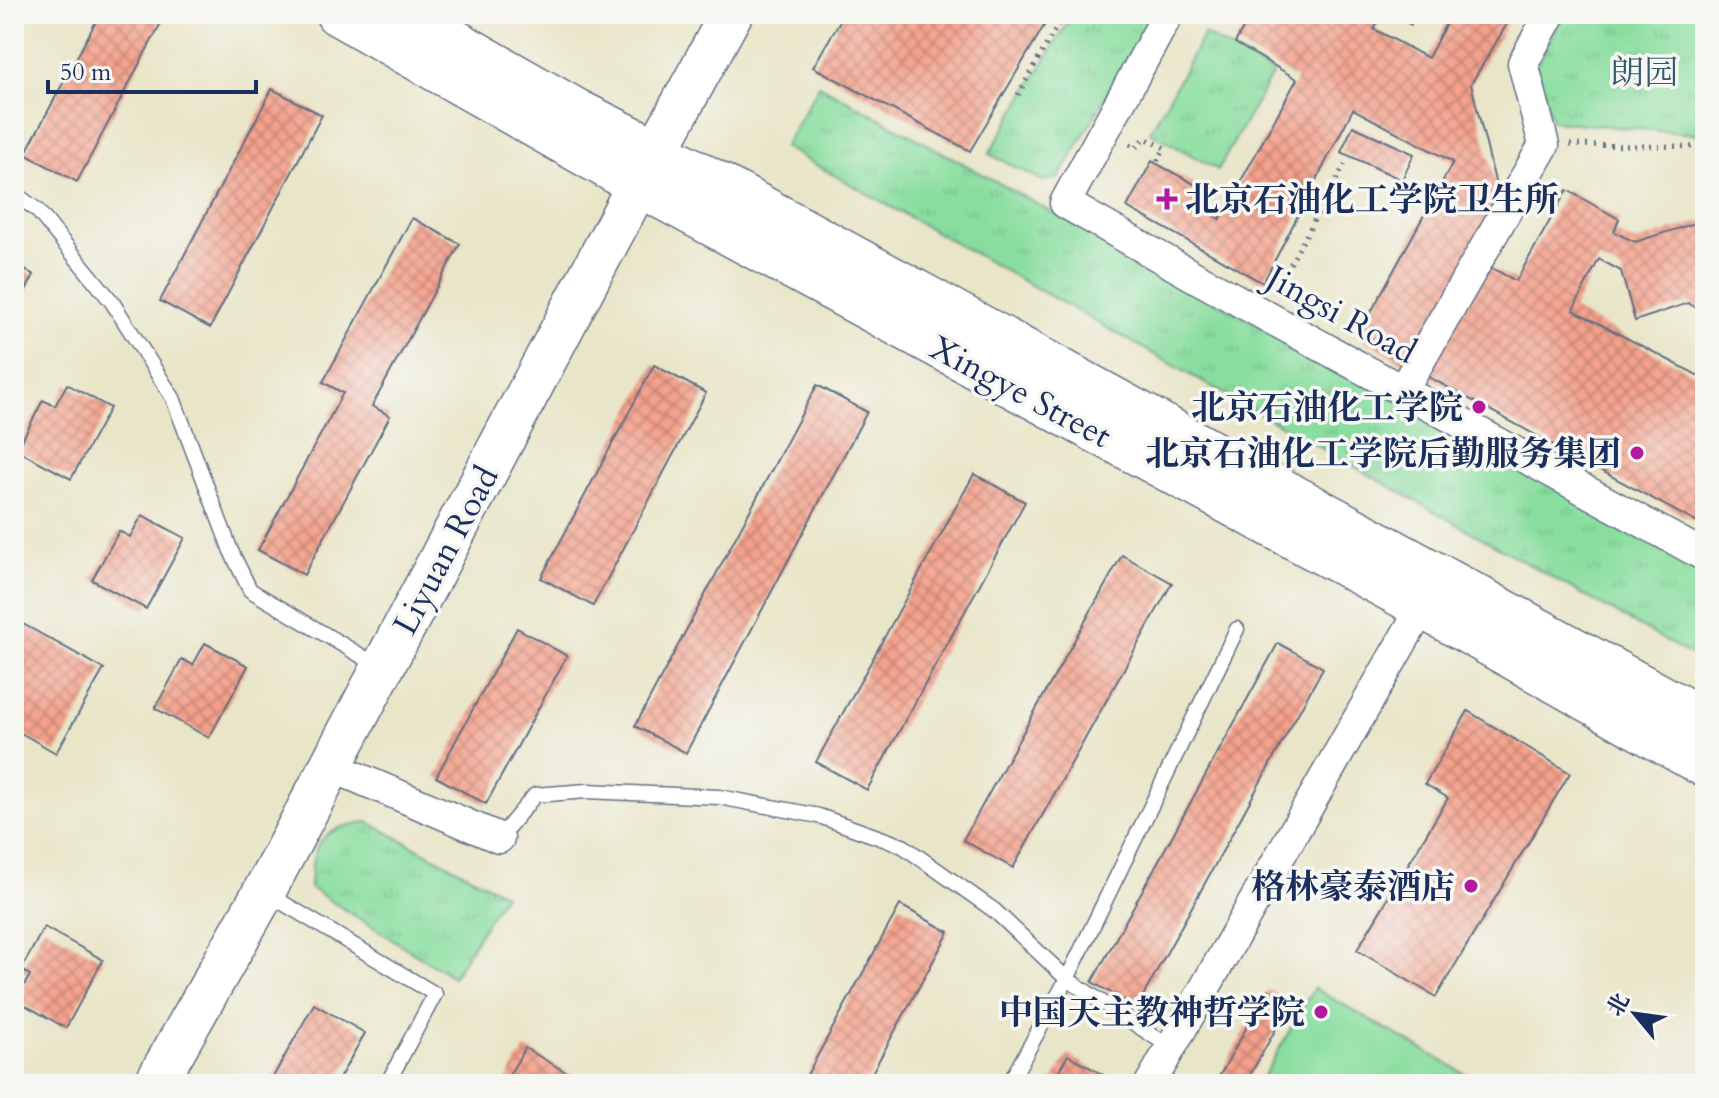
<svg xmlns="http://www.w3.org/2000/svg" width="1719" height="1098" font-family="Cardo,'Noto Serif SC',serif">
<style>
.grass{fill:#89de9f;stroke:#52867e;stroke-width:2}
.park{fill:url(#park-tufts);stroke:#52867e;stroke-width:2}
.building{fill:url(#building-cross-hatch)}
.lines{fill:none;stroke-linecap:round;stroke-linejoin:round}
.lane-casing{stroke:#636f83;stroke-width:17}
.street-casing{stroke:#636f83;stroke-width:33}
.secondary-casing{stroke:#636f83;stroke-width:45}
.path{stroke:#636f83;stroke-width:5;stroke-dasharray:2 6;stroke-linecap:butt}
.lane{stroke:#fff;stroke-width:14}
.street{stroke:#fff;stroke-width:30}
.secondary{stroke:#fff;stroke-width:42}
.poi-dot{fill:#b5179e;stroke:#f6f6f2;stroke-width:3}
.labels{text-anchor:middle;stroke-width:7;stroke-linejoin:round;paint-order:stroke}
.park-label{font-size:34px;fill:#365b6e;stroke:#f6f6f2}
.poi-label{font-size:34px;font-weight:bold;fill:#1b2f5e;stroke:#f6f6f2;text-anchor:end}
.street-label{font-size:34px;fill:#1b2f5e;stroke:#f6f6f2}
</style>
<defs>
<pattern id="park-tufts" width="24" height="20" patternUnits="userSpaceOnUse" patternTransform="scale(2)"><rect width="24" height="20" fill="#89de9f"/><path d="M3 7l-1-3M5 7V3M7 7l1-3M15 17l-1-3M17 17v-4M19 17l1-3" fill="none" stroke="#76bf8b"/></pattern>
<pattern id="building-cross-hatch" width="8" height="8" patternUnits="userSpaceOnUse" patternTransform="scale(2)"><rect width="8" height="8" fill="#f5a18b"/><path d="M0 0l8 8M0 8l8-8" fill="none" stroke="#c68475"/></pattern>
</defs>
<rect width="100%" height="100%" fill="#f6f6f2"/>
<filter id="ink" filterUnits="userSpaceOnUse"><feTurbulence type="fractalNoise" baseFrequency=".0125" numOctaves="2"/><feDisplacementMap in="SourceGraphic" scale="16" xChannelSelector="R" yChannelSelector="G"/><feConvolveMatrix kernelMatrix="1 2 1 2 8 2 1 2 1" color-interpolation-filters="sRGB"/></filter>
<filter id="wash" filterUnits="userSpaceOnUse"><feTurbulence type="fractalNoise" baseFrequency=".006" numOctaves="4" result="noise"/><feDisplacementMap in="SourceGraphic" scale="32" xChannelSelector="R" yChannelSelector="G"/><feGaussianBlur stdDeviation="1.8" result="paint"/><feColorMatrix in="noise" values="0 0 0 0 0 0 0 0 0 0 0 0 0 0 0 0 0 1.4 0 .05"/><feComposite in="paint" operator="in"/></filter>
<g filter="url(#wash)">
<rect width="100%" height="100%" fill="#e9e5c8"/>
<!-- grass -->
<path class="grass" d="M1314,988L1483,1084H1259Z"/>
<!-- park -->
<g class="park">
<path d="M1073,14H1144L1150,20L1059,178L1043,181L989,154Z"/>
<path d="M1564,14H1705V135L1552,121L1536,65Z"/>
<path d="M1204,34L1273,73L1218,170L1150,132Z"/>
<path d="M819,85L1705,569V663L784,147Z"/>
<path d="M368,822L504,894L453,977L310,888C312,841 320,828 368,822Z"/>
</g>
<g id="blocks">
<!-- building -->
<g class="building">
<path d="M100,14H145L161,23L77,182L25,154Z"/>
<path d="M844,14H1051L970,151L813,67Z"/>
<path d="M1251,14H1382L1374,29L1428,58L1451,14H1513L1471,84L1496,185L1508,191L1412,368L1358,336L1453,162L1353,109L1263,283L1127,207L1152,161L1207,191L1198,206L1220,219L1297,79L1235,43Z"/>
<path d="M272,89L322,115L210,328L160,301Z"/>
<path d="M1353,126L1414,154L1402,180L1341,152Z"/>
<path d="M1567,190L1619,219L1614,232L1635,242L1705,220V313L1688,303L1635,321L1621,271L1599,259L1573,310L1705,379V527L1427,376L1486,265L1516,281Z"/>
<path d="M412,218L460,244L372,406L390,416L304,575L258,550L343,393L323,382Z"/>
<path d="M14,264L34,275L14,312Z"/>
<path d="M654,365L706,393L593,606L541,578Z"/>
<path d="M67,384L110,408L71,479L17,450L43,400L55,406Z"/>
<path d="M817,385L867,412L686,753L635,726Z"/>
<path d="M974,474L1025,502L867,790L816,762Z"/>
<path d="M142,515L185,538L146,609L92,580L119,531L130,537Z"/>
<path d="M1122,555L1172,583L1013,868L963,840Z"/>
<path d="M14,619L104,669L56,753L14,729Z"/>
<path d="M517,628L567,656L486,804L436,777Z"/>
<path d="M205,643L248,666L209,738L155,708L182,659L193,665Z"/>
<path d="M1278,643L1323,668L1137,1007L1092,982Z"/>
<path d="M1468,711L1570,773L1436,997L1357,950L1448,798L1425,784Z"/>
<path d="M900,905L949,932L866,1084H802Z"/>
<path d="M44,927L103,960L66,1028L16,1000L30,975L21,970Z"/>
<path d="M1268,989L1291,1002L1245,1084H1215Z"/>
<path d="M314,1004L365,1033L336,1084H269Z"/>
<path d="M525,1048L576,1078L572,1084H504Z"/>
<path d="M1068,1055L1112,1080L1109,1084H1051Z"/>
</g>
</g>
</g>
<g filter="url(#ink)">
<use href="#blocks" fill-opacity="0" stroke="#636f83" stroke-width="2"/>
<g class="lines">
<defs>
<g id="lane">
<path d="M14,193L37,210L112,302L173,398L231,551L250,590L380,667"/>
<path d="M499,838L535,795L587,791L719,797L819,816L903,846L995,911L1067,979L1170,1047"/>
<path d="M268,894L435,994L387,1084"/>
<path d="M1009,1084L1067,979L1237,629"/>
</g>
<g id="street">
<path d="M1168,14L1065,203L1195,277L1705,556"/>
<path d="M1403,390L1544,145L1523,63L1550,14"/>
<path d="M330,766L499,838"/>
<path d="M1150,1084L1422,607"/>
</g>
<g id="secondary">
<path d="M337,14L638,185L1422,607L1705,766"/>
<path d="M408,14L578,111L657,150L1705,720"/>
<path d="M155,1084L264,892L638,185L731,14"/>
</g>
</defs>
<!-- lane casing -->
<use href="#lane" class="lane-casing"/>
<!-- street casing -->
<use href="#street" class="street-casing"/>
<!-- secondary casing -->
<use href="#secondary" class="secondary-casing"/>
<!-- path -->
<g class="path">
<path d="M1409,25L1415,14"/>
<path d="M1018,95L1064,14"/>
<path d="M1130,144L1136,148L1145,138L1165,148L1156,163"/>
<path d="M1570,145L1705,147"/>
<path d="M1275,292L1345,164"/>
</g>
<!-- lane -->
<use href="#lane" class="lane"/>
<!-- street -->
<use href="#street" class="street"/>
<!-- secondary -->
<use href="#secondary" class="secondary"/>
</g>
</g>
<!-- markers -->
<g class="poi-dot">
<path d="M1163 187h8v8h8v8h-8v8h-8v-8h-8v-8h8z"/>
<circle cx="1479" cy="407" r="8"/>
<circle cx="1637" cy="453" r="8"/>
<circle cx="1471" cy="886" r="8"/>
<circle cx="1321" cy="1012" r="8"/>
</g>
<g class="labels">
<!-- park labels -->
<g class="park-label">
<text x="1644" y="84">朗园</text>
</g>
<!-- poi labels -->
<g class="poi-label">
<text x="1185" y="211" text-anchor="start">北京石油化工学院卫生所</text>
<text x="1463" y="419">北京石油化工学院</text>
<text x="1621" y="465">北京石油化工学院后勤服务集团</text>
<text x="1455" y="898">格林豪泰酒店</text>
<text x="1305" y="1024">中国天主教神哲学院</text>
</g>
<!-- street labels -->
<g class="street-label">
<text transform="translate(1342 314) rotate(29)" y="12">Jingsi Road</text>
<text transform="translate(1021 391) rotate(28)" y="12">Xingye Street</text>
<text transform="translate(445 550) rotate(-62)" y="12">Liyuan Road</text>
</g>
</g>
<!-- margin -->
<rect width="1719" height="1098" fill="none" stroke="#f6f6f2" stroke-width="48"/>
<!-- north arrow -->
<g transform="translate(1635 1014) rotate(299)" stroke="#f6f6f2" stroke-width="6" paint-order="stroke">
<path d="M0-6L14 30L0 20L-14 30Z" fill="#1b2f5e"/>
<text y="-12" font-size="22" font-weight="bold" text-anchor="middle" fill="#1b2f5e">北</text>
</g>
<!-- scale -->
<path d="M48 80v12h208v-12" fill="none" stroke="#1b2f5e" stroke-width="4"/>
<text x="60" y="80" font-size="24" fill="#1b2f5e" stroke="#f6f6f2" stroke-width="6" paint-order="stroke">50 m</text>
</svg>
